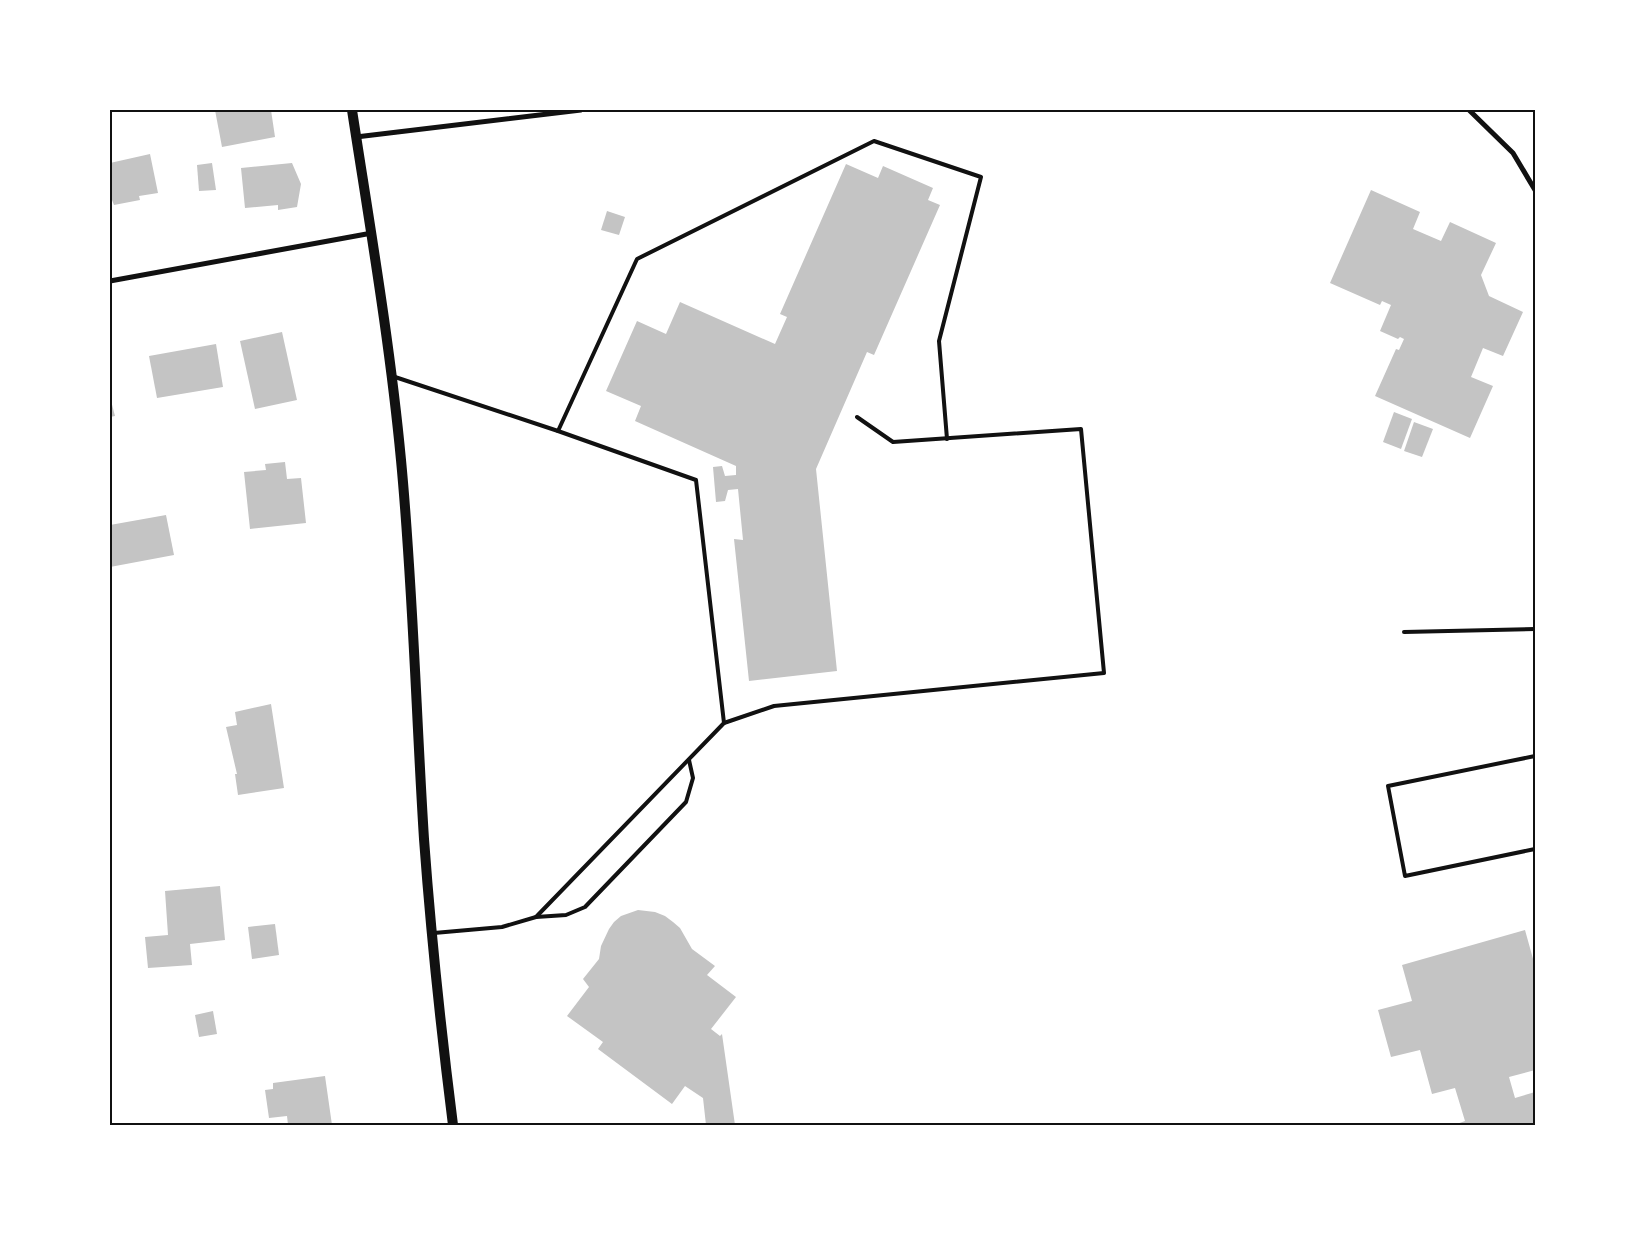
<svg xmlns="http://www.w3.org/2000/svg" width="1645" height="1235" font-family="'Exo 2',sans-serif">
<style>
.building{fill:#c4c4c4}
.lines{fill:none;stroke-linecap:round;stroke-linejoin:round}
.service{stroke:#111;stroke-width:4}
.minor{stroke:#111;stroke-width:5}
.secondary{stroke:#111;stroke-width:10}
.neatline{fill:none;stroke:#111;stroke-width:2}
</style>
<rect width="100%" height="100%" fill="#fff"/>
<!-- building -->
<g class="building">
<path d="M215,110H271L275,137L222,147Z"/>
<path d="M150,154L158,193L139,196L140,200L114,205L110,195V163Z"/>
<path d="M212,163L216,190L199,191L197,165Z"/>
<path d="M292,163L301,184L297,207L278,210V205L245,208L241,168Z"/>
<path d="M846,164L878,178L883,166L933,188L928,200L940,205L874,355L867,352L816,469L837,671L749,681L734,539L743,540L738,489L728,490L725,501L716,502L713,467L722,466L725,476L736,475V466L635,421L641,406L606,391L637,321L666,334L680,302L775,344L787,317L780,314Z"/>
<path d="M1371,190L1420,212L1413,229L1441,241L1450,222L1496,243L1481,275L1489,296L1523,312L1503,356L1483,348L1471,377L1493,386L1470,438L1375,396L1396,349L1399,350L1404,339L1400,337L1398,339L1380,331L1391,305L1382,301L1380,305L1330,283Z"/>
<path d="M607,211L625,217L619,235L601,230Z"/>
<path d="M282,332L297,400L255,409L240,341Z"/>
<path d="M216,344L223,387L157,398L149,356Z"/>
<path d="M110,397L115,416L110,417Z"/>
<path d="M1394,412L1412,419L1401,449L1383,442Z"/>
<path d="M1414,422L1433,429L1422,457L1404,451Z"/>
<path d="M285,462L287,479L301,478L306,523L250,529L244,472L266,470L265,464Z"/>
<path d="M166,515L174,555L110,567V525Z"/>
<path d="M271,704L284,788L238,795L235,774H237L226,727L237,725L235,712Z"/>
<path d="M220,886L225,940L190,944L192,965L148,968L145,937L168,935L165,891Z"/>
<path d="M638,910L655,912L665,916L673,922L680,928L692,949L715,966L707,975L736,997L711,1029L720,1036L722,1034L735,1125H706L703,1098L685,1086L672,1104L598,1049L603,1042L567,1016L589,987L583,979L599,959L601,946L609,929L614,922L621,916Z"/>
<path d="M275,924L279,955L252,959L248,927Z"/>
<path d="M1525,930L1535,966V1070L1509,1077L1515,1098L1535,1092V1125H1454L1465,1121L1455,1088L1432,1094L1420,1050L1391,1057L1378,1010L1412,1001L1402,965Z"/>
<path d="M213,1011L217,1034L199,1037L195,1015Z"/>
<path d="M325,1076L332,1125H288L287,1116L269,1118L265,1090L273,1089V1083Z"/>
</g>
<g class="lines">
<!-- service -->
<g class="service">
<path d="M392,376L558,431L696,480L724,723L536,917L502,927L434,933"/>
<path d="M558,431L637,259L874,141L981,177L939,341L947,439"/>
<path d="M1404,632L1535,629"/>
<path d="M724,723L774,706L1104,673L1081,429L893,442L857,417"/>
<path d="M1535,756L1388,786L1405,876L1535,849"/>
<path d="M536,917L566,915L585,907L686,802L693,778L689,760"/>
</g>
<!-- minor -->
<g class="minor">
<path d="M1469,110L1513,153L1535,190"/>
<path d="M356,137L581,110"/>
<path d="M110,281L372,233"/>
</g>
<!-- secondary -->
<path class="secondary" d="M352,110C370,227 390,343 401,460C413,586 416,713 424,839C431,935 441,1030 453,1125"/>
</g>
<!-- border -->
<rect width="1645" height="1235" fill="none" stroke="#ffffff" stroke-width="222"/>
<rect x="111" y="111" width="1423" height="1013" class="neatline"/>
</svg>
